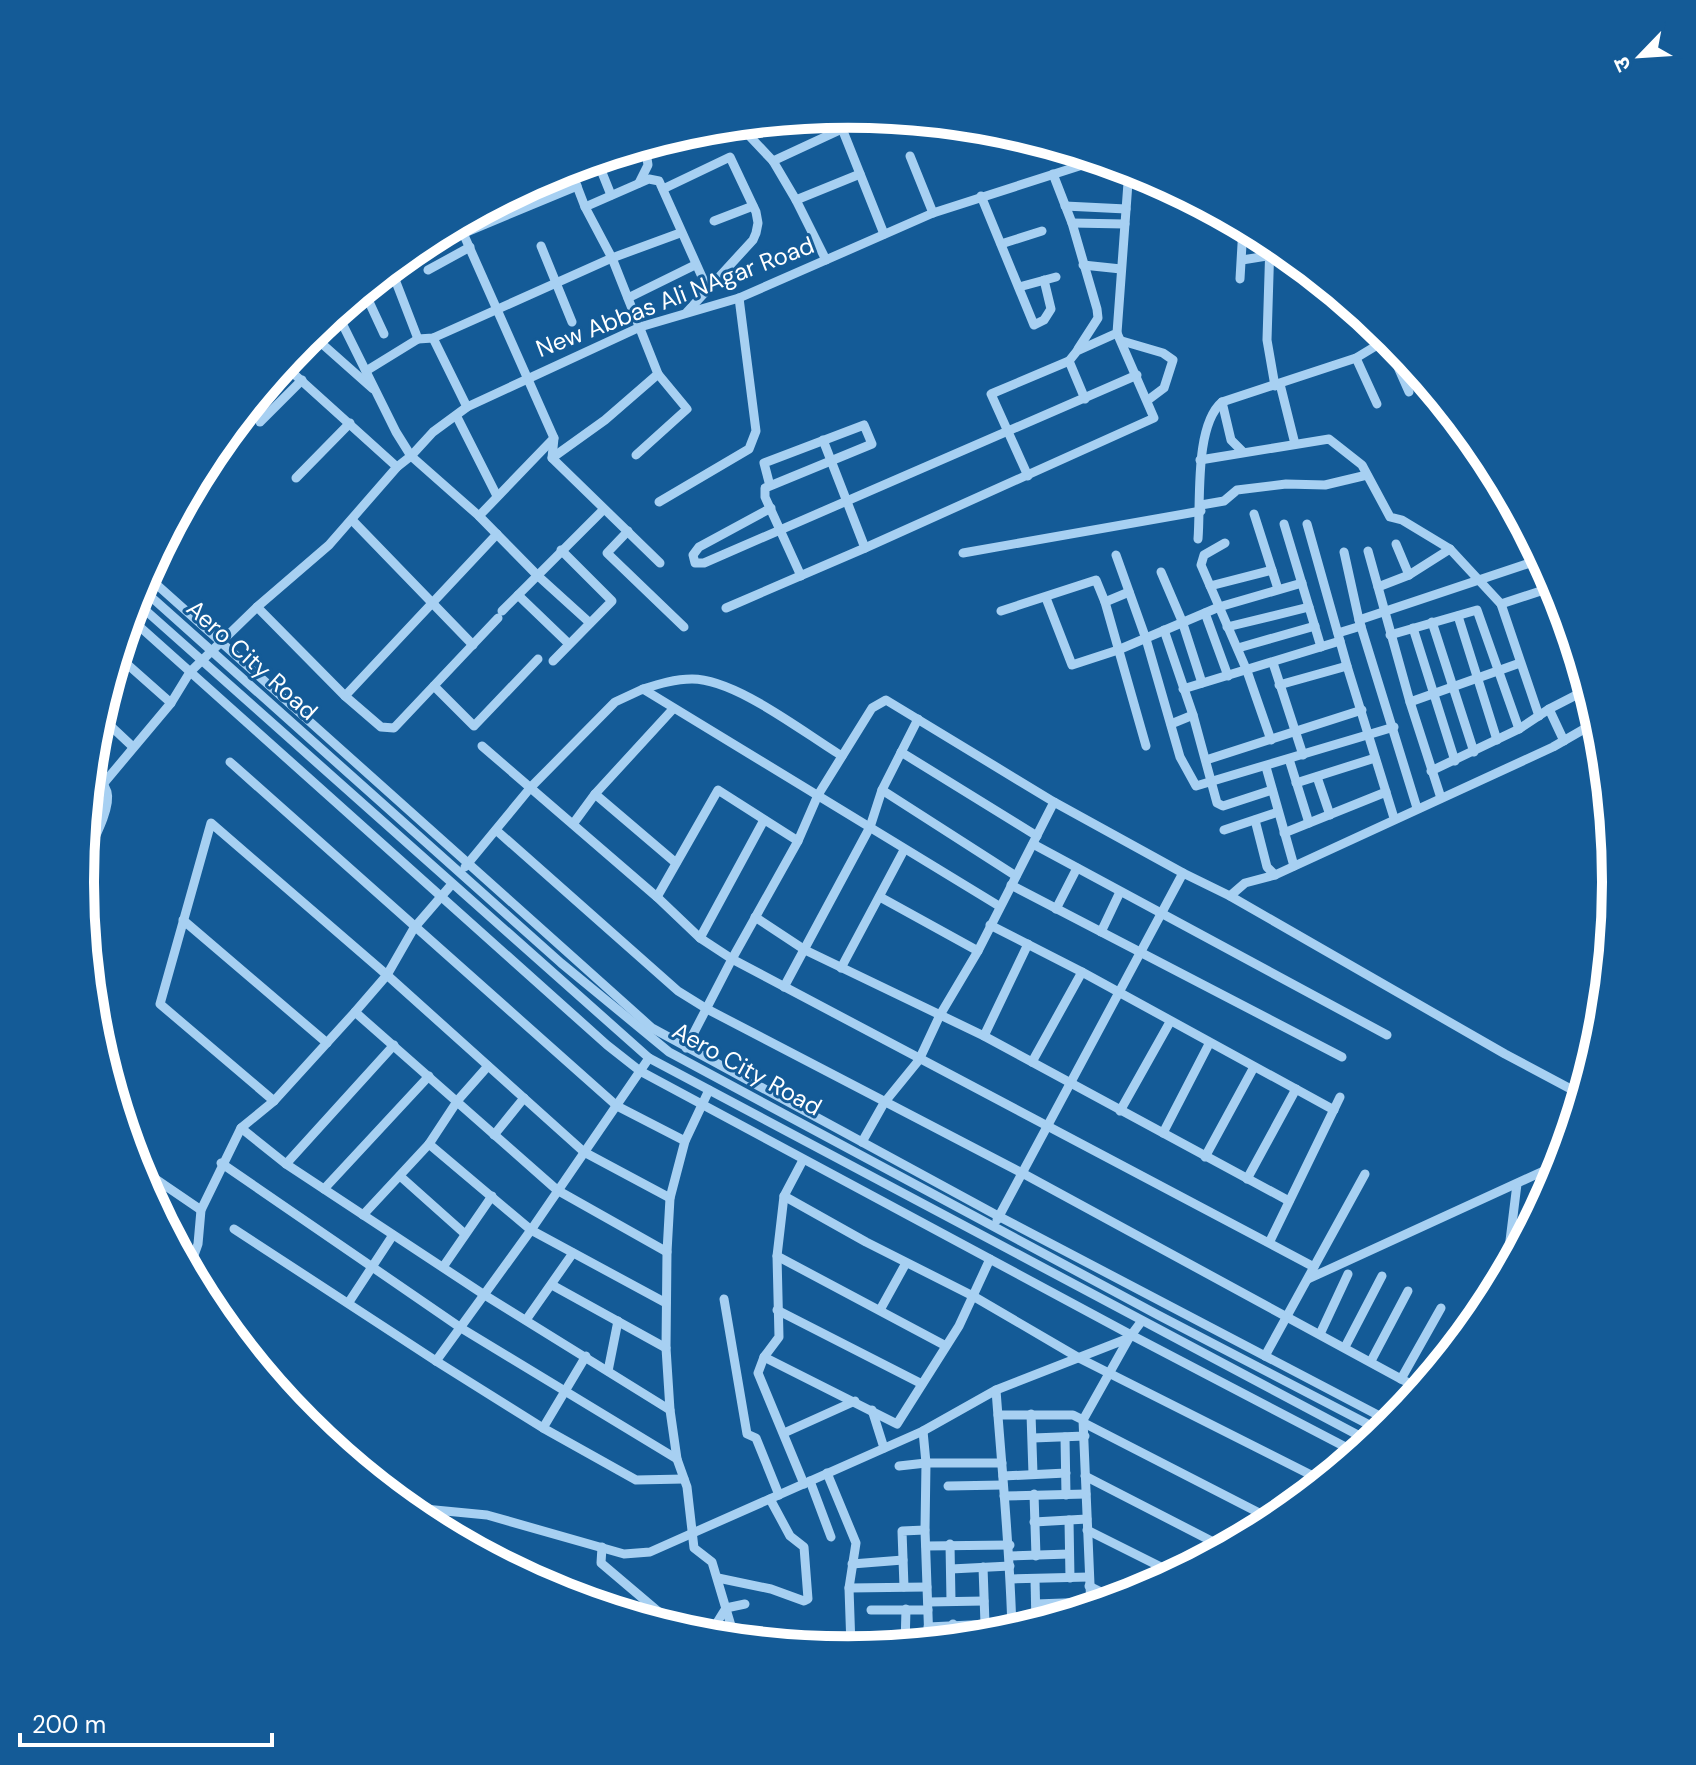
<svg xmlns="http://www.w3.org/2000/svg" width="1696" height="1765" font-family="'DM Sans','Noto Sans Devanagari',sans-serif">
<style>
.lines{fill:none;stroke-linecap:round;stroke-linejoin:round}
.minor{stroke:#a7d0f2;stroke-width:9}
.labels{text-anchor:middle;stroke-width:6;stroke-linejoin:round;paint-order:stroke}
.street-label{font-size:24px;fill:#fff;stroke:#145b97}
.rim{fill:none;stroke:#fff;stroke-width:10}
</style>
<rect width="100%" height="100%" fill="#145b97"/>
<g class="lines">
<!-- minor -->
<g class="minor">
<path d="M837,116L884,234"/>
<path d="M739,125L773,161L796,200L826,260"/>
<path d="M746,133L770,122"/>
<path d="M910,156L933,213"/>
<path d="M597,160L611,195"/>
<path d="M773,161L842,129"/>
<path d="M1053,174L1072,223L1097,309L1098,318L1078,349"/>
<path d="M639,183L648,165L645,145"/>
<path d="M663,189L730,157L756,212L758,223L756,233L753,240L687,312"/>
<path d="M981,196L1034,325L1044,320L1051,309L1044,280"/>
<path d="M796,200L860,174"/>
<path d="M1065,206L1126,209"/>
<path d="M585,207L649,179L659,181L707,288"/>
<path d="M714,221L753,206"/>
<path d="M1072,223L1125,224"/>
<path d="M459,224L554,438L552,458L660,563"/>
<path d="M464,233L577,186"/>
<path d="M1270,242L1267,340L1275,386"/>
<path d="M1001,244L1042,231"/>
<path d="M541,246L572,322"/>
<path d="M1242,260L1286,253"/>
<path d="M1083,265L1121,269"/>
<path d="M391,269L418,339"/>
<path d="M428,270L470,247"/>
<path d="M1240,279L1243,227"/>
<path d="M1019,287L1056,277"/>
<path d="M364,291L384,334"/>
<path d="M628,298L695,265"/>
<path d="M337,313L396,432L411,456L479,516L537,575L590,623"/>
<path d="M311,334L373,389"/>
<path d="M433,338L467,407"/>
<path d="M1386,340L1409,392"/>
<path d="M1122,341L1163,353L1173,360L1164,388L1148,400"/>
<path d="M1356,358L1377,404"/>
<path d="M1069,361L1085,399"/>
<path d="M284,365L397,467"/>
<path d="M366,371L418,339L433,338L612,258L680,233"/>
<path d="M1280,384L1295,444"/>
<path d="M1222,402L1231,440L1243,452"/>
<path d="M457,417L497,496"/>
<path d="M260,422L302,380"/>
<path d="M823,440L865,548"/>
<path d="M636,455L687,409L658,374"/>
<path d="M552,458L605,420L658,374L612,258L585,207L570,168"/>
<path d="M1200,460L1329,439L1362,465L1390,517L1402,520L1450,549L1501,604L1539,716"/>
<path d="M1028,476L991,394L1069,361L1077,351L1117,333L1129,169"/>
<path d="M296,478L350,423"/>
<path d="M770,486L764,463L864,425L872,444L765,488V497L801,576"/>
<path d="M659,502L749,449L756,431L739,298"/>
<path d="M1201,505L1224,501L1237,490L1286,484L1325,485L1367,475"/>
<path d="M771,508L699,547L693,555L695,563H704L1137,375"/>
<path d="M1254,514L1278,589"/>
<path d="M479,516L554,438"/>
<path d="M352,520L473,645"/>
<path d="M1284,524L1321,647"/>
<path d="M1307,524L1347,666L1394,818"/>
<path d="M628,531L607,553L684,627"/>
<path d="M1198,539C1201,503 1194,426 1222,402L1356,358L1389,338"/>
<path d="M1225,543L1204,555L1201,565L1247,671L1271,740"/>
<path d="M1396,544L1409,575"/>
<path d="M1368,551L1410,702L1441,798"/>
<path d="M1344,552L1359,620L1417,808"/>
<path d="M963,553L1201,511"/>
<path d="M1116,555L1146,639L1180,757L1196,786L1394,727"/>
<path d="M1161,572L1182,621L1202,683"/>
<path d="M146,575L652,1028L1000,1217L1393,1423"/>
<path d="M1210,586L1272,570"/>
<path d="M140,587L561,963L669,1052L1158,1315L1383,1432"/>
<path d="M1378,587L1409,575L1450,549"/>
<path d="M1548,589L1574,643"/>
<path d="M518,595L569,644"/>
<path d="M1046,598L1072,665L1118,650L1219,607L1302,583"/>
<path d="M135,601L649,1058L1371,1442"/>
<path d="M1105,602L1129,592"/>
<path d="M1501,604L1556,586"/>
<path d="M257,607L345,696L381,727L394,728L498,618"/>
<path d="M726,608L865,548L1154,418L1117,333"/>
<path d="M502,611L603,510"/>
<path d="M1001,611L1096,580L1105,602L1146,746"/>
<path d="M1205,613L1228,676"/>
<path d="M1458,616L1497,740"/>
<path d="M130,618L607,1045L640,1071L1133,1336L1357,1453"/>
<path d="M1359,620L1542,559"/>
<path d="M1432,622L1474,752"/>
<path d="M1227,627L1309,607"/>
<path d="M1413,628L1455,761"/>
<path d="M1164,630L1193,715L1217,803L1223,806L1272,790"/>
<path d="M1338,633L1361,626"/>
<path d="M1390,635L1477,610L1519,729"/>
<path d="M1238,648L1315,626"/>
<path d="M118,656L171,703"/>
<path d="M553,661L612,601L561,550"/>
<path d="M1273,663L1303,755"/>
<path d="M1279,685L1347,666"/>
<path d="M434,686L474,726L538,659"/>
<path d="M643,689C659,684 675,679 692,679C736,679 804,733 842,756"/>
<path d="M1183,689L1340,641"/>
<path d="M345,696L497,534"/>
<path d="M1410,702L1520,663"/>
<path d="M1549,709L1564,741"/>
<path d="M100,716L133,747"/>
<path d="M1171,724L1193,715"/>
<path d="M482,746L657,897L700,938L732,959L1314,1267"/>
<path d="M901,752L1037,836"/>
<path d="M1289,759L1309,823"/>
<path d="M1206,760L1362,710"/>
<path d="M230,762L617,1106L685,1141"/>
<path d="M1266,767L1294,866"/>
<path d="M1431,771L1519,729L1549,709L1588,689"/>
<path d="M1317,777L1330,815"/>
<path d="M1296,783L1375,758"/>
<path d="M882,790L1016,876"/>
<path d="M595,794L676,863"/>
<path d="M88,802L171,703L190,672L257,607L329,545L397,467L411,456L433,432L467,407L640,327L739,298L933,213L1098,160"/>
<path d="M1255,820L1267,867L1275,875"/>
<path d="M573,824L595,794L673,709"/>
<path d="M496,830L678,991L707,1009L1024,1174L1401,1379L1441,1308"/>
<path d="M1224,830L1278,812"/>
<path d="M1284,833L1386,792"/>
<path d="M1033,844L1387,1035"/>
<path d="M82,865C89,848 112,809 107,792C104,783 98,778 91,772"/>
<path d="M465,867L531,787L615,702L643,689L999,906"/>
<path d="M1011,885L1342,1057"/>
<path d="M1230,896L1245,883L1275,875L1553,747L1598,721"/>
<path d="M657,897L718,790L798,841"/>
<path d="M880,897L978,951"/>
<path d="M1056,909L1077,868"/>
<path d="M755,917L805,950L984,1036L1289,1201"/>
<path d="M183,920L327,1043"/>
<path d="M990,925L1082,972L1334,1110"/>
<path d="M1101,932L1120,892"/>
<path d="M700,938L764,820"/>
<path d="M841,968L904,850"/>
<path d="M784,987L870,827L882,790L918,719"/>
<path d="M355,1012L557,1190L667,1252"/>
<path d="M984,1036L1028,944"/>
<path d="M686,1048L732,959L798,841L818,795L872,708L886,700L1054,802L1183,873L1230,896L1505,1054L1582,1095"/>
<path d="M1032,1062L1082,972"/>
<path d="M709,1090L685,1141L670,1198L667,1252L666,1348L670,1410L677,1459L687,1487L694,1548L712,1562L735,1639"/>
<path d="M274,1101L160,1004L211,823L387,975L584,1152L670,1198"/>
<path d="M1120,1111L1170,1022"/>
<path d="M241,1128L286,1164L483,1294L670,1410"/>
<path d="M1163,1133L1209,1044"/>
<path d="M494,1135L524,1098"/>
<path d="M862,1142L884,1103L919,1060L940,1015L978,951L1054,802"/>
<path d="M429,1144L531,1230L666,1303"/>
<path d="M1205,1157L1254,1067"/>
<path d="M803,1160L784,1196L777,1256L779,1337L764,1357L758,1373L804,1484"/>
<path d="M221,1163L461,1328L677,1459"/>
<path d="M286,1164L394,1045"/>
<path d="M135,1165L201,1210"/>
<path d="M400,1176L465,1234"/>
<path d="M1247,1179L1296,1089"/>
<path d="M324,1189L429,1076"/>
<path d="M784,1196L866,1242L973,1296L1079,1358L1323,1481"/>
<path d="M363,1215L429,1144L458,1100L488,1066"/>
<path d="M997,1220L1183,873"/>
<path d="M234,1229L436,1361L543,1428L636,1480L684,1479"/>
<path d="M1270,1241L1340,1097"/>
<path d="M777,1256L946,1346"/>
<path d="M185,1264L192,1261L198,1244L201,1210L241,1128L274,1101L355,1012L387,975L414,928L452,884"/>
<path d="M443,1267L492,1196"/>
<path d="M1506,1273L1517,1184"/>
<path d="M1308,1279L1561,1163"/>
<path d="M552,1285L666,1348"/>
<path d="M724,1299L747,1434L756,1438L779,1495"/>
<path d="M349,1302L393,1235"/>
<path d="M777,1310L922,1384"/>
<path d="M880,1310L906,1263"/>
<path d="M526,1320L573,1253"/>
<path d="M1320,1334L1348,1274"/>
<path d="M1345,1347L1382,1276"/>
<path d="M1265,1356L1365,1174"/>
<path d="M764,1357L897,1424L959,1326L990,1259"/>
<path d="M436,1361L531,1230L649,1058"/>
<path d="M1371,1361L1408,1291"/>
<path d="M608,1371L618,1321"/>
<path d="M1401,1379L1421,1389"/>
<path d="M996,1390C1002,1471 1010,1550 1012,1631"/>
<path d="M872,1410L884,1448"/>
<path d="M1031,1414L1033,1474"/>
<path d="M998,1415H1073L1083,1420L1091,1608"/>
<path d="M1083,1420L1129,1338L1141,1322"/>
<path d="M1084,1423L1275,1521"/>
<path d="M543,1428L586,1356"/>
<path d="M923,1431L926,1463L925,1530L929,1643"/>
<path d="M784,1433L855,1401"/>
<path d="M1065,1437L1066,1495"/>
<path d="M1033,1438L1085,1436"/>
<path d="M899,1466L926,1463H1002"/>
<path d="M827,1473L856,1543L849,1588L851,1647L905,1642"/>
<path d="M1003,1476L1066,1473"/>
<path d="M1085,1476L1225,1548"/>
<path d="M810,1481L831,1537"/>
<path d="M948,1486L1003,1485"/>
<path d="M1034,1494L1036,1556"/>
<path d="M1004,1496L1086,1494"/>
<path d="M1298,1502L1311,1475"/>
<path d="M404,1507L487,1515L624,1554L650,1552L923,1431L996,1390L1129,1338"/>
<path d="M1069,1520L1070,1578"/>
<path d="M1034,1522L1087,1519"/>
<path d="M1087,1530L1175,1574"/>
<path d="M950,1544L951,1601"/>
<path d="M926,1546L1010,1545"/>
<path d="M602,1547L601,1563L680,1630"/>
<path d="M1010,1556L1069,1554"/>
<path d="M852,1564L903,1560"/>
<path d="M983,1567L985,1624"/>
<path d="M951,1569L1010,1566"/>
<path d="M718,1578L771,1589L804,1601L808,1599L804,1547L790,1536L770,1499"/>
<path d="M1011,1579L1089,1577"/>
<path d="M1035,1579L1036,1624"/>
<path d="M1089,1586L1117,1600"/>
<path d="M904,1587L902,1531L925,1530"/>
<path d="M849,1588L927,1587"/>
<path d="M928,1602L984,1601"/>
<path d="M1036,1604L1090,1602"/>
<path d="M871,1610H928"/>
<path d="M953,1624V1640"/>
<path d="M928,1627L1012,1623"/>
<path d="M708,1637L726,1608L745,1604"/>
<path d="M905,1645L906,1609"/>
</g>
</g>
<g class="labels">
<!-- street labels -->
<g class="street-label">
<text transform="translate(675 297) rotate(-21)" y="8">New Abbas Ali NAgar Road</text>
<text transform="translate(252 660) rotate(42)" y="8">Aero City Road</text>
<text transform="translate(747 1069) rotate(29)" y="8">Aero City Road</text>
</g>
</g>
<!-- crop -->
<path d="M0 0H1696V1765H0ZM94 882a754 754 0 1 1 1508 0a754 754 0 1 1-1508 0Z" fill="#145b97" fill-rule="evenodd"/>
<path class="rim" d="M94 882a754 754 0 1 1 1508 0a754 754 0 1 1-1508 0Z"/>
<!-- north arrow -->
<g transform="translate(1640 56) rotate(245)" stroke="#145b97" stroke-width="6" paint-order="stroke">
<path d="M0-6L14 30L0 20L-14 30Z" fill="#ffffff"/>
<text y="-12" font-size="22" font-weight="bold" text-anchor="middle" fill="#ffffff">उ</text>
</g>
<!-- scale -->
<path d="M20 1733v12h252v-12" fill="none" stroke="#ffffff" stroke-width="4"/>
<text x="32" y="1733" font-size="24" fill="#ffffff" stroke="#145b97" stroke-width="6" paint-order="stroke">200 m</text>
</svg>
